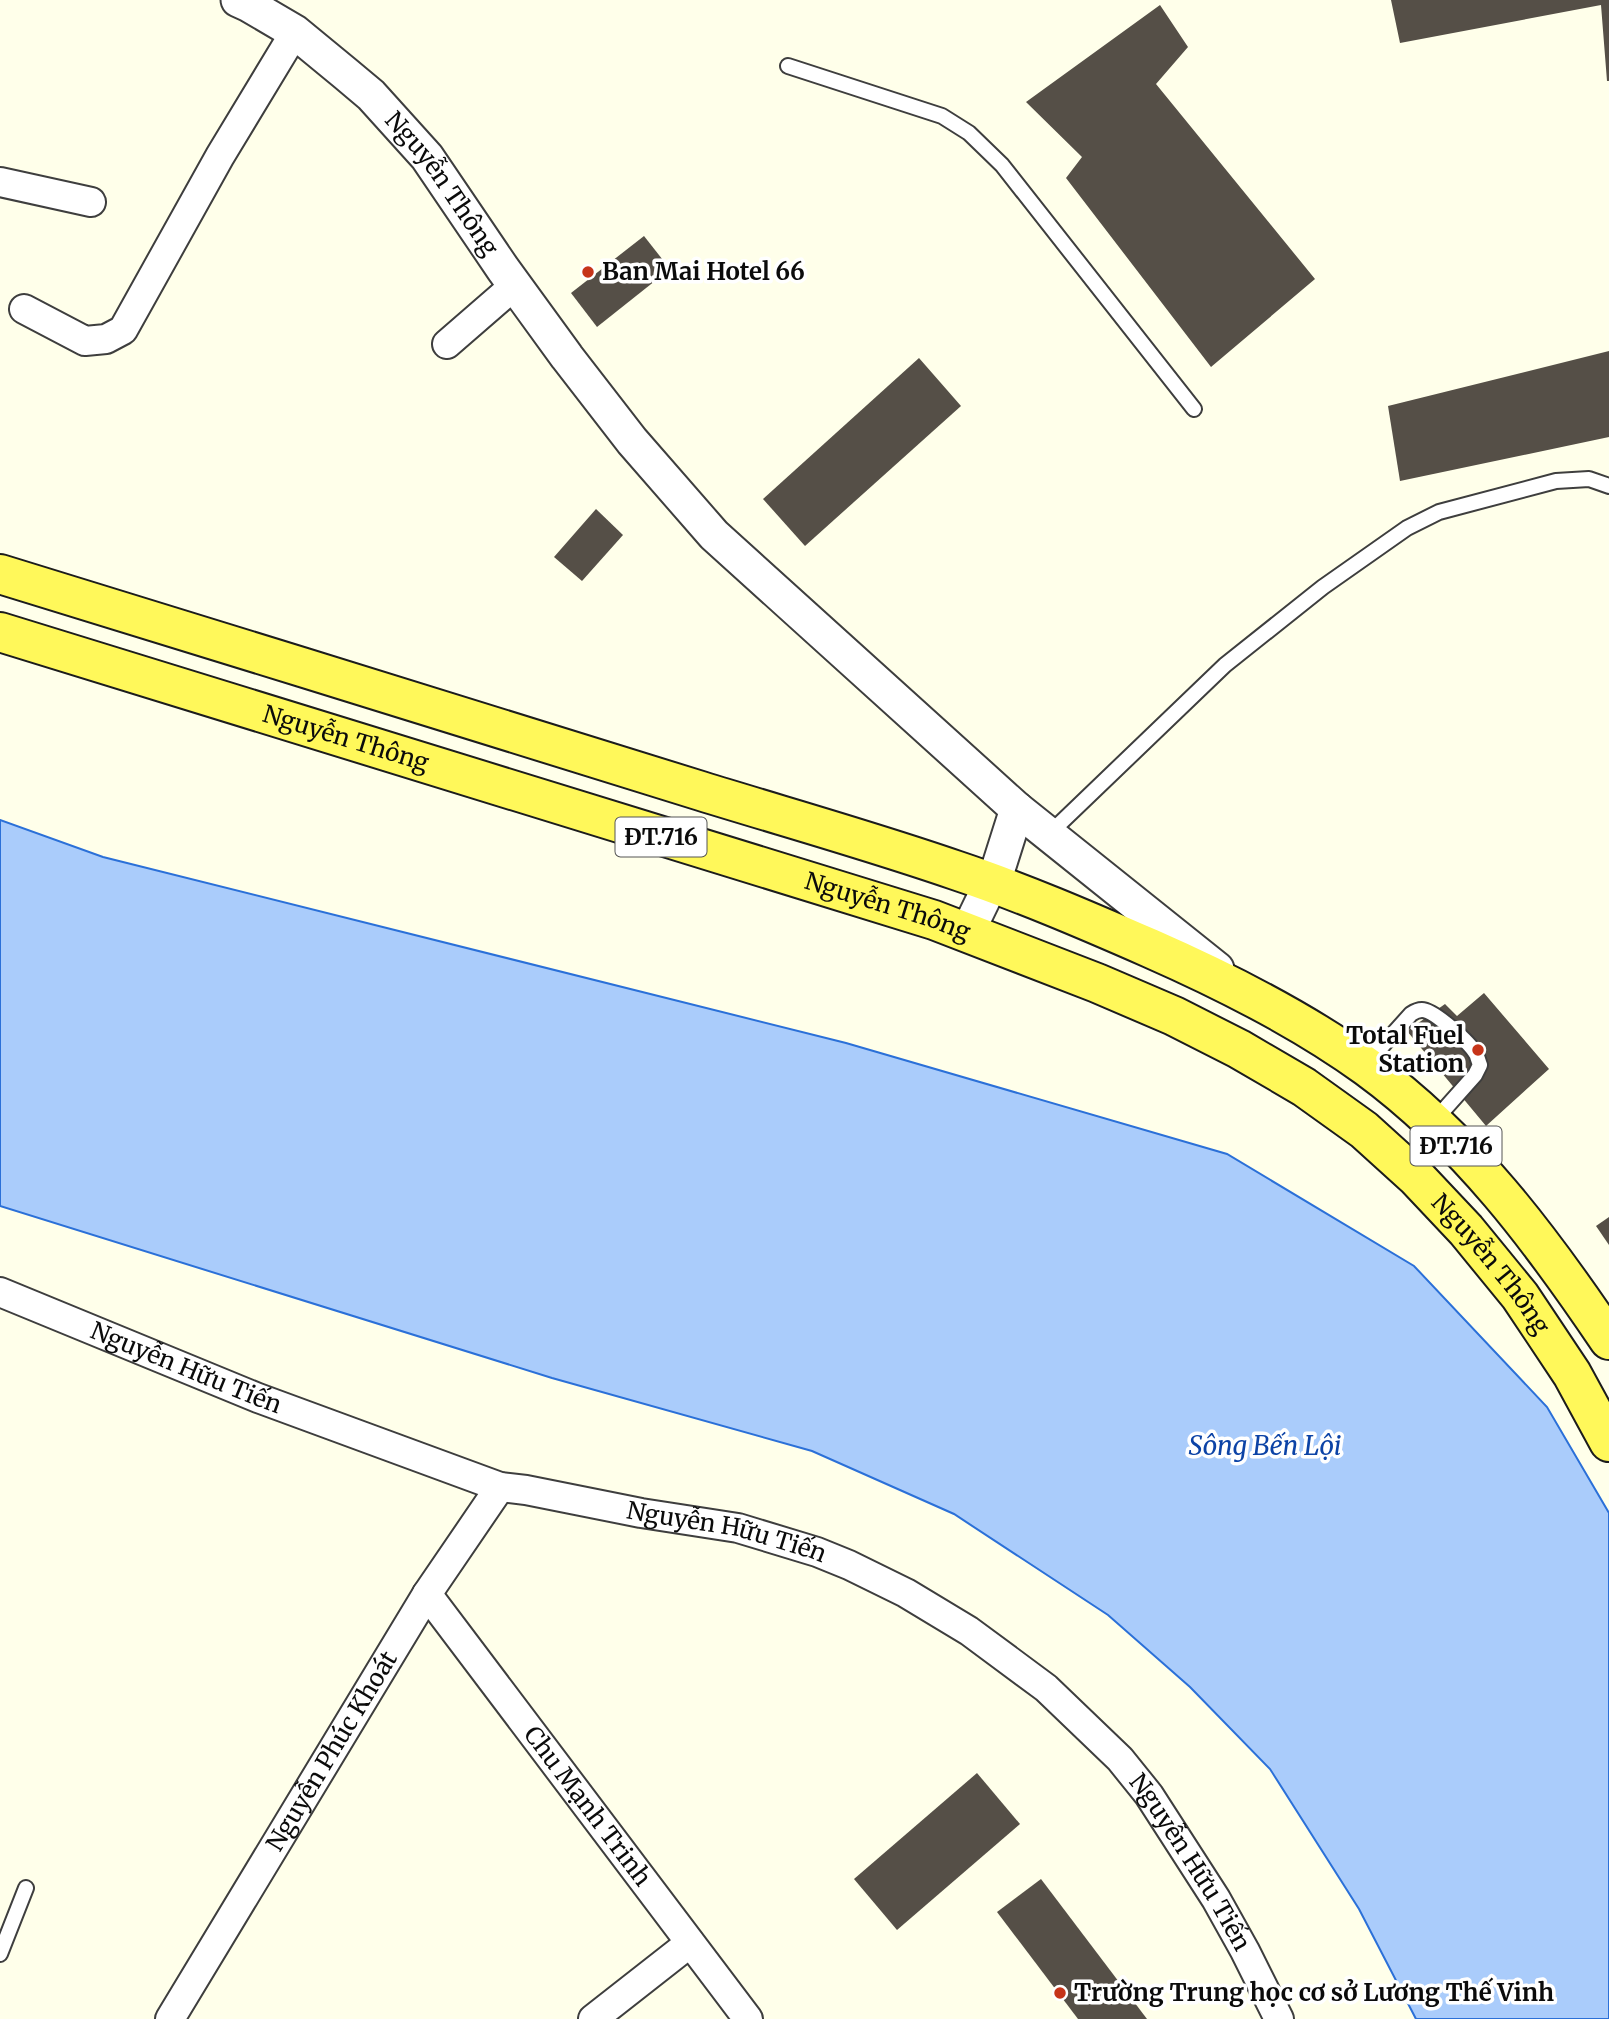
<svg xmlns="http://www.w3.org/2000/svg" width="1609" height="2019" font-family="Merriweather,serif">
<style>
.water{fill:#aaccfb;stroke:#2b70d8;stroke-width:2}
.building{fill:#554f47}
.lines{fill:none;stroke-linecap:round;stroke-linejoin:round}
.service-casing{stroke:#3e3e3e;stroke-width:18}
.minor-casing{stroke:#3e3e3e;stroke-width:32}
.tertiary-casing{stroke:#3e3e3e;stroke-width:37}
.primary-casing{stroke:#1c1c1c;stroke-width:42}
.service{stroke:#fff;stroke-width:14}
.minor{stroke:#fff;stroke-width:28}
.tertiary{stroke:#fff;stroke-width:33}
.primary{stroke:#fff85a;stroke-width:38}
.poi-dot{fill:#c63419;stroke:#fff;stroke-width:2.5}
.labels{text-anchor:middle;stroke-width:7;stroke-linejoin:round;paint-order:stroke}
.shield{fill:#fff;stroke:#545454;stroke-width:2}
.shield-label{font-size:23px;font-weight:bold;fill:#0b0b0b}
.street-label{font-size:24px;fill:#0b0b0b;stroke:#fff}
.poi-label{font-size:24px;font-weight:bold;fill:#0b0b0b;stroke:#fff;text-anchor:start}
.water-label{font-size:26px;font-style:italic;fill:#0c43a6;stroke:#fff}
</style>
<rect width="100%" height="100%" fill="#ffffea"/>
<!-- water -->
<path class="water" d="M0,820L103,857L846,1043L1227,1154L1414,1266L1547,1407L1609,1513V2019H1416L1359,1909L1270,1769L1190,1687L1108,1615L954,1514L812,1451L552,1378L0,1206Z"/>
<!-- building -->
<g class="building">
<path d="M1391,0H1609V81H1607L1601,5L1400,43Z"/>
<path d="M1160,5L1188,47L1156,84L1315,279L1211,367L1066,178L1082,157L1026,102Z"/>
<path d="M644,236L670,269L597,327L571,293Z"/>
<path d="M1609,351V437L1400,481L1388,406Z"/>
<path d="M919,358L961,406L805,546L763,499Z"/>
<path d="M596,509L623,535L582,581L554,557Z"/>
<path d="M1484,993L1549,1069L1486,1126L1407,1031L1445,1004L1457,1016Z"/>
<path d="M1609,1217V1245L1596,1226Z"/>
<path d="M977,1773L1020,1824L897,1930L854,1879Z"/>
<path d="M1041,1879L1147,2019H1078L997,1912Z"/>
</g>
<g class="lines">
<defs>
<g id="service">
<path d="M788,66L942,116L969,133L1002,165L1194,409"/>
<path d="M1049,834L1225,665L1323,587L1407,528L1439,512L1556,481L1589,479L1609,486"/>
<path d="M1366,1064L1411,1014C1414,1012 1418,1010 1422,1010C1434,1010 1470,1043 1476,1054C1477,1055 1479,1063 1480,1065L1475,1075L1434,1121"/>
<path d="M0,1954L26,1888"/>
</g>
<g id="minor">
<path d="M0,182L91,202"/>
<path d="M24,309L85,341L106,339L123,330L220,156L295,32"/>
<path d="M447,344L515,285"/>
<path id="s1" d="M0,1292L258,1398L500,1487L526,1490L641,1513L738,1528L817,1552L849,1565L906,1593L969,1631L1046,1688L1120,1759L1149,1795L1216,1899L1245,1951L1279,2019"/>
<path id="s2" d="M427,1594L748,2019"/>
<path id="s3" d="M170,2019L427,1594L500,1487"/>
<path d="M593,2019L690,1943"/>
</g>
<g id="tertiary">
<path id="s4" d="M238,0L249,5L295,32L346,74L371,95L427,157L503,269L567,357L632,441L714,535L1017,809L1217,969"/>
<path d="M967,933L998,869L1017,809"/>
</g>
<g id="primary">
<path d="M0,574C234,646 467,718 701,791C785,817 871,841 955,870C1021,892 1086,920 1150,948C1225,981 1301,1019 1367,1067C1467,1140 1541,1239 1609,1340"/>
<path id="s5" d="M0,632L934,920L1097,983L1174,1016L1239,1049L1304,1087L1364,1130L1417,1178L1466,1230L1520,1296L1572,1374L1609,1442"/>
</g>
</defs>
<!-- service casing -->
<use href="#service" class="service-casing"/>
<!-- minor casing -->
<use href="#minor" class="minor-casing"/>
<!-- tertiary casing -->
<use href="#tertiary" class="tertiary-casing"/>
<!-- primary casing -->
<use href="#primary" class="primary-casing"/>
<!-- service -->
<use href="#service" class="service"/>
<!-- minor -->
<use href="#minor" class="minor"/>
<!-- tertiary -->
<use href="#tertiary" class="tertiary"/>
<!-- primary -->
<use href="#primary" class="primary"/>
</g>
<!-- markers -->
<g class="poi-dot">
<circle cx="588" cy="272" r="7"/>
<circle cx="1478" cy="1050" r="7"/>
<circle cx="1060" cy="1993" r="7"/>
</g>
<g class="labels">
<!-- shield labels -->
<g class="shield">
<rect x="615.5" y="817.5" width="91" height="39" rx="5"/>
<rect x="1410.5" y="1126.5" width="91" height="39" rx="5"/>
</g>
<g class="shield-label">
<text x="661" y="845">ĐT.716</text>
<text x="1456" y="1154">ĐT.716</text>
</g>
<!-- street labels -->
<g class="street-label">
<text dy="8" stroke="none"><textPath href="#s4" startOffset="278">Nguyễn Thông</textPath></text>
<text dy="8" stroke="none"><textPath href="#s5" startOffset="362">Nguyễn Thông</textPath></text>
<text dy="8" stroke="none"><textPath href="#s5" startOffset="929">Nguyễn Thông</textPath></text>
<text dy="8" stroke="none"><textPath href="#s5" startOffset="1643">Nguyễn Thông</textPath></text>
<text dy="8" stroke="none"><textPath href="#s1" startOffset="201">Nguyễn Hữu Tiến</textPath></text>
<text dy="8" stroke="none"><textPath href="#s1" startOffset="768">Nguyễn Hữu Tiến</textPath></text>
<text dy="8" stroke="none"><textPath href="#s3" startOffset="313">Nguyễn Phúc Khoát</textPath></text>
<text dy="8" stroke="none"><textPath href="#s2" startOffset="266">Chu Mạnh Trinh</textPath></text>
<text dy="8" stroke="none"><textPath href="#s1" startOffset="1356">Nguyễn Hữu Tiến</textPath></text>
</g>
<!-- poi labels -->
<g class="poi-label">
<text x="602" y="280">Ban Mai Hotel 66</text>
<text x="1464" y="1044" text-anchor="end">Total Fuel<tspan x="1464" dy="28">Station</tspan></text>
<text x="1074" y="2001">Trường Trung học cơ sở Lương Thế Vinh</text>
</g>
<!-- water labels -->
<g class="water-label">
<text x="1265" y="1455">Sông Bến Lội</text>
</g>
</g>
</svg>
